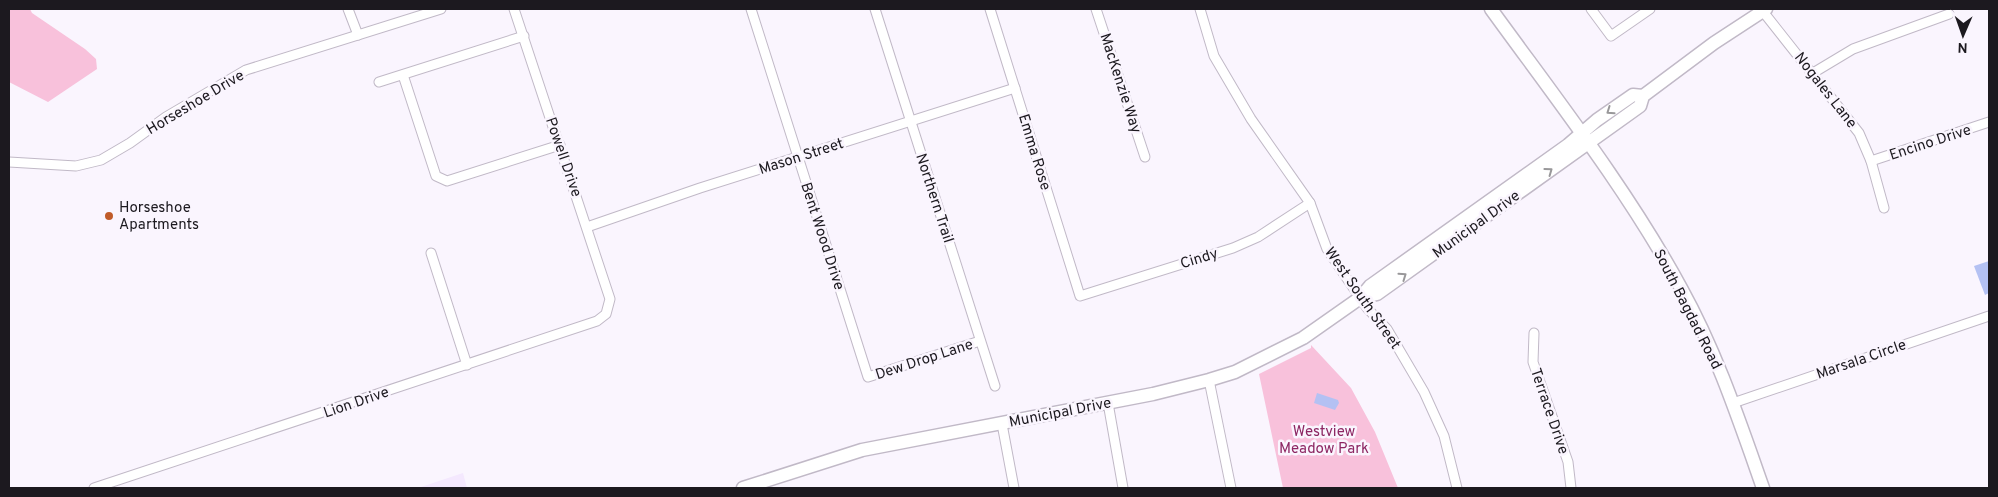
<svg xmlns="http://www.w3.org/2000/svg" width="1998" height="497" font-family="Overpass,sans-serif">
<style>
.built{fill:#f4e8fe}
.green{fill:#f8c1db}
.water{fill:#b4c1f3}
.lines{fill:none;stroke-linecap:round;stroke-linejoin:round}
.street-casing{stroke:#c1b9c7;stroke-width:11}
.secondary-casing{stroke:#c1b9c7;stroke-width:15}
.street{stroke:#fff;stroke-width:9}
.secondary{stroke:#fff;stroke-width:12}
.oneway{stroke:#99989a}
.poi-dot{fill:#c05b29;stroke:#faf5fe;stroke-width:2}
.labels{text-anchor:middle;stroke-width:5;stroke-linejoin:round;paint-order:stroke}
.street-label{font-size:15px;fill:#1c191f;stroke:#faf5fe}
.poi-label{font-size:15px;fill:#1c191f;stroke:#faf5fe;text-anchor:start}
.park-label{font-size:15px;fill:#8d2763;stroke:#faf5fe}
</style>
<rect width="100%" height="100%" fill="#faf5fe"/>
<!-- built -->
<path class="built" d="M463,473L467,488H418Z"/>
<!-- green -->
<g class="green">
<path d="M9,9H30L32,13L85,49L96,59L97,69L48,102L9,82Z"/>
<path d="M1311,345L1351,388L1375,432L1398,488H1283L1259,374L1311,348Z"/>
</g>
<!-- water -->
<g class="water">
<path d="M1989,261V293L1985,295L1974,266Z"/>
<path d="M1317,393L1338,400L1339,403L1335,410L1314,403Z"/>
</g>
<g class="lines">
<defs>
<g id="street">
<path d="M348,9L358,35"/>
<path d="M751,9L868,377L980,341"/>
<path d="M875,9L995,386"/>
<path d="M990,9L1080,296L1233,248L1258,237L1310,203"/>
<path d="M1096,9L1145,157"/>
<path d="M1200,9L1214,56L1251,119L1310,203L1327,249L1367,308L1387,329L1424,392L1444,436L1457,488"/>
<path d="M1591,9L1611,36L1650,9"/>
<path d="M1761,9L1859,133L1871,161L1884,208"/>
<path d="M1813,73L1853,49L1949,14"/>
<path d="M403,75L436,176L447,181L560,145"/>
<path d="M379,82L524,36"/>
<path d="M1871,161L1989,122"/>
<path d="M9,162L76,166L101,160L130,143L166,117L246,70L441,9"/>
<path d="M587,227L700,188L1015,88"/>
<path d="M431,253L467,365"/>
<path d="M1534,333L1533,362L1568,462L1571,488"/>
<path d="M1209,380L1231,488"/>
<path d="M1108,403L1123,488"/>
<path d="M1733,403L1989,316"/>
<path d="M1002,424L1014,488"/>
<path d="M94,488L597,321L606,314L610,299L514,9"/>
</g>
<g id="secondary">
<path d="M1491,9C1557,100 1627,189 1681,288C1716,351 1739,420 1763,488"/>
<path d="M1360,298L1377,294L1640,106L1643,96L1714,43L1766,9"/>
<path d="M743,488L862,450L1153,394L1209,380L1235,372L1303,338L1360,298L1370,286L1568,145L1597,120L1633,95L1643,96"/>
</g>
</defs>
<!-- street casing -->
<use href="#street" class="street-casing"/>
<!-- secondary casing -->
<use href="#secondary" class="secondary-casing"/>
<!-- street -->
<use href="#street" class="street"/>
<!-- secondary -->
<use href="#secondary" class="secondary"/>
</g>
<!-- one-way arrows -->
<defs><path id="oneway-chevron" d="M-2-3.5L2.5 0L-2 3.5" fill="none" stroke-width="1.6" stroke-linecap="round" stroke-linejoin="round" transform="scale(1.25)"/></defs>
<g class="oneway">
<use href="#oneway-chevron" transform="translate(1610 111) rotate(145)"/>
<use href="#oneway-chevron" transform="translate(1549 171) rotate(-36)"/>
<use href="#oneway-chevron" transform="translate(1403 276) rotate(-35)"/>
</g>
<!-- markers -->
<circle class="poi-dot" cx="109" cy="216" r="5"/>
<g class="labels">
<!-- street labels -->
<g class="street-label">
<text transform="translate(1121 83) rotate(72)" y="5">MacKenzie Way</text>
<text transform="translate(1826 90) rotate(52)" y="5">Nogales Lane</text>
<text transform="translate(195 102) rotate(-31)" y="5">Horseshoe Drive</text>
<text transform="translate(1930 142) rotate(-18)" y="5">Encino Drive</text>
<text transform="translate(1035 152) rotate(73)" y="5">Emma Rose</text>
<text transform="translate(801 156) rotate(-18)" y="5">Mason Street</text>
<text transform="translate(564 157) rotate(71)" y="5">Powell Drive</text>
<text transform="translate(935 198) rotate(72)" y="5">Northern Trail</text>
<text transform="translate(1476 224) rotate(-36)" y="5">Municipal Drive</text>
<text transform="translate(823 236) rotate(72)" y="5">Bent Wood Drive</text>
<text transform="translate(1199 258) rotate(-17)" y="5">Cindy</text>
<text transform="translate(1363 298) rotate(55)" y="5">West South Street</text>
<text transform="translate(1688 309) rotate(63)" y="5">South Bagdad Road</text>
<text transform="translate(924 359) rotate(-18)" y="5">Dew Drop Lane</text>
<text transform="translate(1861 359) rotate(-19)" y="5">Marsala Circle</text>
<text transform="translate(356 402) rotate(-19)" y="5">Lion Drive</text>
<text transform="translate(1550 411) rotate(71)" y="5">Terrace Drive</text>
<text transform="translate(1060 412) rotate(-11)" y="5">Municipal Drive</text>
</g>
<!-- poi labels -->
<g class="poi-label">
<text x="119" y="212">Horseshoe<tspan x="119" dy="17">Apartments</tspan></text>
</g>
<!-- park labels -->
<g class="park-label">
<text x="1324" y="436">Westview<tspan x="1324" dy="17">Meadow Park</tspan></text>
</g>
</g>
<!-- border -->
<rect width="1998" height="497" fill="none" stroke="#1c191f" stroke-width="20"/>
<!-- north arrow -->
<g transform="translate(1963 35) rotate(182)" stroke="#faf5fe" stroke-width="4" paint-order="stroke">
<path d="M0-4L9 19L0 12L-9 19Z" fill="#1c191f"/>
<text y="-8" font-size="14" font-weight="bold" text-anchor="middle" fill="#1c191f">N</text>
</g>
</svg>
